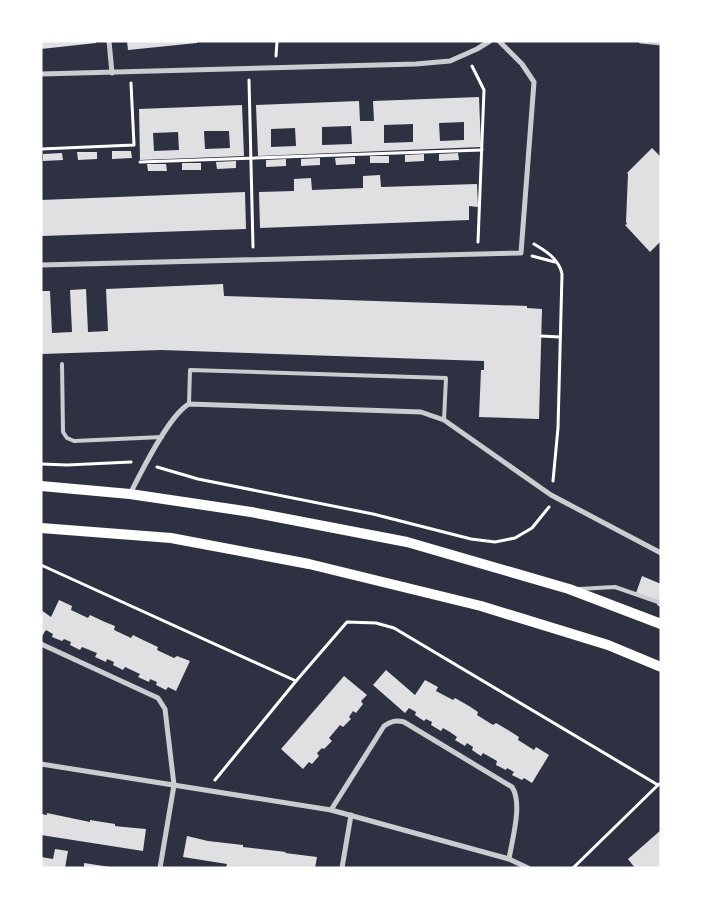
<svg xmlns="http://www.w3.org/2000/svg" width="702" height="909" font-family="'Titillium Web',sans-serif">
<style>
.building{fill:#e0e0e3;fill-rule:evenodd}
.lines{fill:none;stroke-linecap:round;stroke-linejoin:round}
.path{stroke:#fff;stroke-width:3}
.service{stroke:#caccd0;stroke-width:4}
.minor{stroke:#caccd0;stroke-width:5}
.secondary{stroke:#fff;stroke-width:10}
</style>
<rect width="100%" height="100%" fill="#2d3142"/>
<!-- building -->
<g class="building">
<path d="M41,41H96V43L41,49Z"/>
<path d="M127,41H197V43L128,50Z"/>
<path d="M479,97L481,147L258,156L256,105L359,101L360,121H374L373,101ZM464,122V140L440,141L439,123ZM413,124V142L384,143V125ZM351,126L352,144L322,145V127ZM295,128L296,146L271,147V129Z"/>
<path d="M242,105L244,156L140,160L139,109ZM204,131H229L230,148L205,149ZM178,132L179,150L154,151L153,133Z"/>
<path d="M652,148L661,157V241L650,252L625,225L627,224L626,222L628,174L627,173Z"/>
<path d="M112,151H131L132,158L112,159Z"/>
<path d="M77,152H97V159L78,160Z"/>
<path d="M62,153L63,160L43,161V154Z"/>
<path d="M458,153L459,160L439,161V154Z"/>
<path d="M424,154V161L405,162V155Z"/>
<rect x="370" y="156" width="19" height="7"/>
<path d="M355,157V164L336,165L335,158Z"/>
<path d="M320,158V165L301,166V159Z"/>
<path d="M286,159V166L266,167V160Z"/>
<path d="M236,161V168L217,169L216,162Z"/>
<rect x="182" y="163" width="19" height="7"/>
<path d="M147,164H166L167,171H148Z"/>
<path d="M380,175L381,187L477,184L478,207L469,206V220L260,228L259,192L294,191V179L311,178L312,190L363,188V176Z"/>
<path d="M245,192L246,229L41,236V200Z"/>
<path d="M223,284L224,296L527,306V308L542,309L539,419L479,417L481,370H484V361L161,350L41,354V291H50L52,333L72,332L70,290L86,289L88,332L108,331L106,289Z"/>
<path d="M642,576L661,584V607L657,605L658,601L636,593Z"/>
<path d="M59,600L72,606L71,610L88,618L90,615L105,622L115,626L114,630L131,638L133,635L143,640L158,647L157,650L174,658L177,656L190,661L176,691L168,687L166,690L156,685L157,682L150,679L149,682L138,677L140,674L125,667L123,670L113,665L114,662L107,659L106,662L95,657L97,653L82,647L80,650L70,645L71,642L64,639L62,641L52,637L53,634L46,630L42,636L41,635V610L51,617Z"/>
<path d="M386,670L415,695L425,680L438,687L436,691L453,700L455,698L469,706L478,712L477,715L493,725L496,723L508,730L519,737L518,740L534,750L536,747L549,755L532,783L524,778L522,780L512,775L514,772L507,768L506,770L496,765L497,761L483,753L481,756L472,750L473,747L467,743L465,746L455,740L457,737L450,732L443,728L441,731L431,725L432,722L426,719L424,721L415,715L416,712L409,708L405,713L373,685Z"/>
<path d="M344,676L367,695L361,701L363,704L356,713L353,711L349,717L351,719L343,727L340,725L329,738L332,741L324,749L322,748L317,753L319,756L312,764L309,762L303,769L281,749Z"/>
<path d="M47,813L90,822V820L115,824V826L124,827L146,829L143,851L41,835V814L47,815Z"/>
<path d="M661,830V868H635L628,859Z"/>
<path d="M187,836L208,841L243,845V847L286,852L285,853L317,857L315,868H226L227,864L183,857Z"/>
<path d="M55,849L68,851L65,868L41,867V857L53,859Z"/>
<path d="M84,863L110,867V868H84Z"/>
</g>
<g class="lines">
<!-- path -->
<g class="path">
<path d="M276,56L277,41"/>
<path d="M472,66L484,90L478,242"/>
<path d="M249,80L253,247"/>
<path d="M41,149L134,145L131,83"/>
<path d="M140,162L482,150"/>
<path d="M534,244C546,251 559,259 562,274L558,428L553,481"/>
<path d="M532,256L555,262"/>
<path d="M541,336L560,337"/>
<path d="M41,464L67,465L131,462"/>
<path d="M157,467L198,479L373,514L471,539L495,542L515,538L532,528L549,507"/>
<path d="M41,565L296,681L347,622L376,623L394,628L658,785L661,783"/>
<path d="M215,780L296,681"/>
<path d="M573,868L658,785"/>
</g>
<!-- service -->
<g class="service">
<path d="M62,364L63,432L67,438L74,441L162,437"/>
<path d="M189,404L190,370L446,378L444,420"/>
<path d="M578,589L615,587L661,603"/>
</g>
<!-- minor -->
<g class="minor">
<path d="M109,41L112,73"/>
<path d="M641,41L661,43"/>
<path d="M41,74L416,64L450,61L477,49L490,41"/>
<path d="M41,265L521,253L534,82L522,64L499,41"/>
<path d="M130,494C141,472 169,415 189,404L421,412L444,420L551,495L661,553"/>
<path d="M41,644L158,698L165,709L174,785L160,868"/>
<path d="M41,764L331,810L509,859L528,868"/>
<path d="M331,810L384,726C391,721 396,720 404,722L512,787C523,803 512,840 509,859"/>
<path d="M342,868L351,815"/>
</g>
<!-- secondary -->
<g class="secondary">
<path d="M41,486L130,494L251,512L407,542L569,589L661,624"/>
<path d="M41,528L171,538L309,564L481,606L608,645L661,667"/>
</g>
</g>
<!-- border -->
<rect width="702" height="909" fill="none" stroke="#ffffff" stroke-width="85"/>
</svg>
